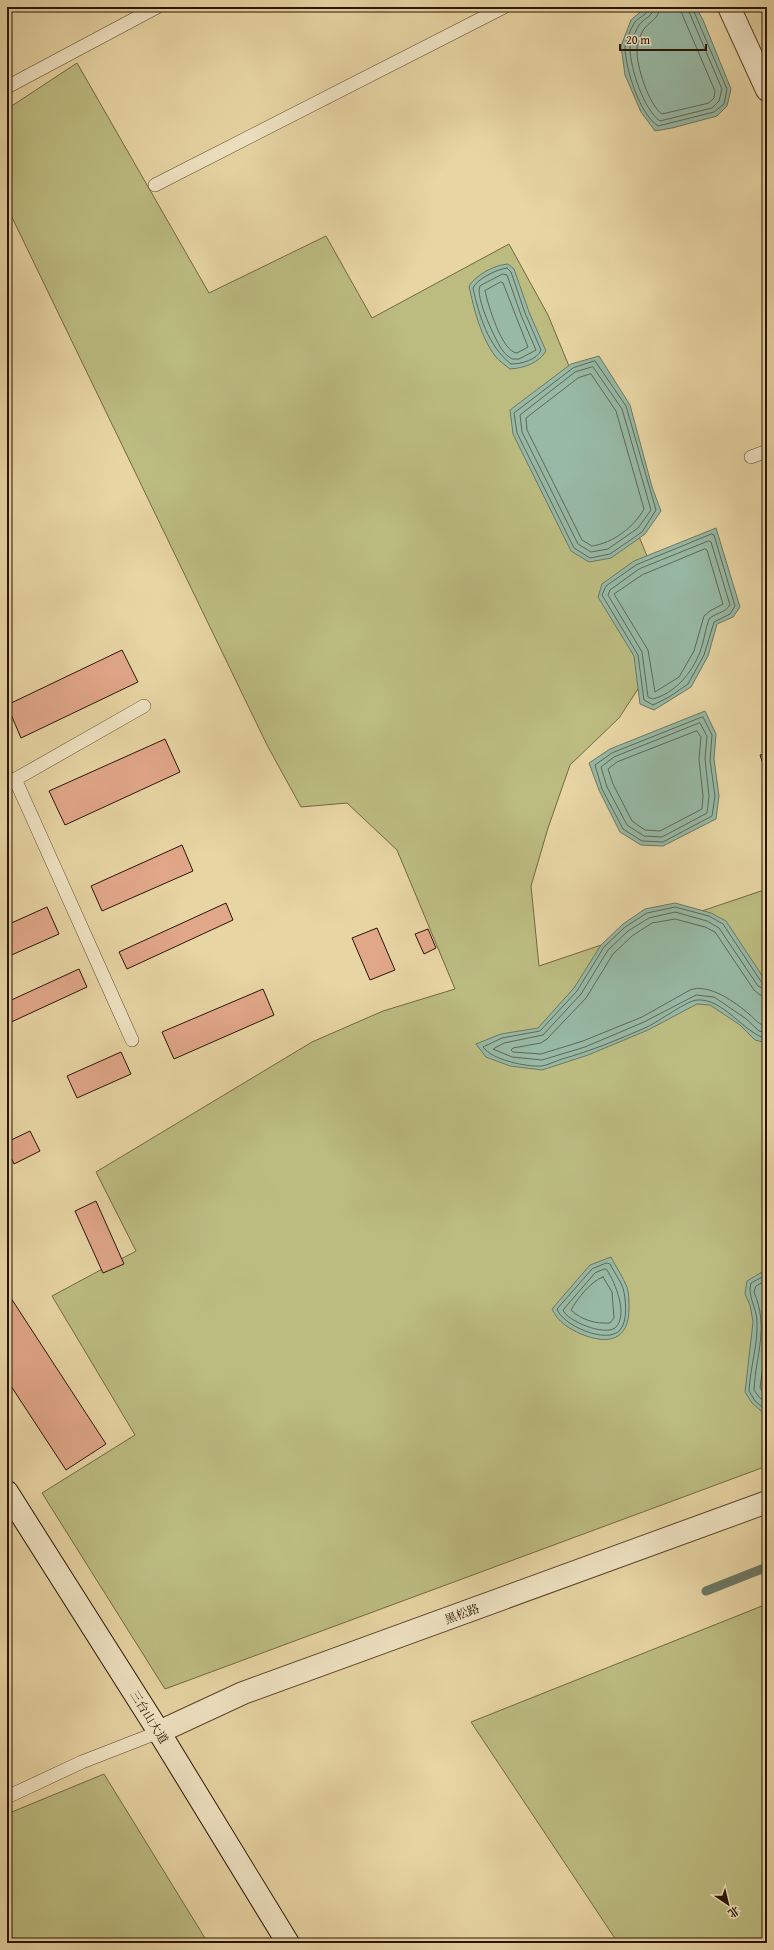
<svg xmlns="http://www.w3.org/2000/svg" width="774" height="1950" font-family="'Gentium Book Plus','Noto Serif SC',serif">
<style>
.green{fill:#bcbc81;stroke:#726842}
.water{fill:#97b9a5;stroke:#6b7764}
.lines{fill:none;stroke-linecap:round;stroke-linejoin:round}
.shore{stroke:#606754;stroke-width:1}
.stream{stroke:#6b7764;stroke-width:9}
.building{fill:#e1a789;stroke:#291503}
.service-casing{stroke:#59452b;stroke-width:14}
.minor-casing{stroke:#59452b;stroke-width:24}
.tertiary-casing{stroke:#59452b;stroke-width:24}
.secondary-casing{stroke:#291503;stroke-width:24}
.service{stroke:#f0e4c4;stroke-width:13}
.minor{stroke:#f0e4c4;stroke-width:22}
.tertiary{stroke:#f0e4c4;stroke-width:22}
.secondary{stroke:#f0e4c4;stroke-width:22}
.labels{text-anchor:middle;stroke-width:4;stroke-linejoin:round;paint-order:stroke}
.street-label{font-size:12px;fill:#291503;stroke:#f0e4c4}
</style>
<rect width="100%" height="100%" fill="#e8d5a4"/>
<filter id="stains"><feTurbulence type="fractalNoise" baseFrequency=".005" numOctaves="4"/><feColorMatrix values="0 0 0 0 .2 0 0 0 0 .09 0 0 0 0 .02 0 0 0 .5 -.17"/></filter>
<radialGradient id="worn" r=".72"><stop offset=".6" stop-color="#630" stop-opacity="0"/><stop offset="1" stop-color="#630" stop-opacity=".3"/></radialGradient>
<!-- green -->
<g class="green">
<path d="M77,63L209,293L326,236L372,318L509,244L548,315L661,590L653,666L619,718L570,765L548,828L531,886L539,966L767,889V1466L165,1689L42,1493L135,1435L52,1296L136,1251L96,1172L312,1042L383,1011L455,989L397,850L347,803L301,807L267,745L7,207V109Z"/>
<path d="M767,1604V1943H618L471,1722Z"/>
<path d="M104,1774L208,1943H7V1814Z"/>
</g>
<!-- water -->
<g class="water">
<path d="M646,7H696L703,20L731,89L727,106L717,116L672,128L655,131L641,112L625,75L621,46L631,20Z"/>
<path d="M508,264L514,269L529,312L546,351C539,363 524,368 510,369C505,365 499,361 495,356C481,337 474,310 469,286C476,275 494,265 508,264Z"/>
<path d="M599,356L630,405L652,487L661,511L645,534L611,558L589,562L571,551L513,434L510,410L571,364Z"/>
<path d="M716,528L740,607L733,617L717,624L708,656L691,687L654,710L640,704L634,656L598,597L602,584L634,561Z"/>
<path d="M705,711L716,734L714,759L719,796L716,819L663,846L641,845L620,832L599,790L589,763L610,749Z"/>
<path d="M675,903L711,913L726,921L767,983V1043L755,1040L740,1025L710,1005L697,1004L648,1030L588,1055L542,1070L510,1066L486,1057L476,1044L501,1034L538,1028L574,988L601,945L623,924L645,909Z"/>
<path d="M611,1257C616,1267 623,1277 627,1287C629,1293 629,1302 629,1308C629,1341 608,1345 581,1334C568,1328 558,1322 552,1309L590,1265Z"/>
<path d="M762,1272L767,1274V1416L752,1403L745,1392L753,1322L750,1305L745,1294L747,1281Z"/>
</g>
<g class="lines">
<!-- shore -->
<g class="shore">
<path d="M649,7C648,15 639,17 635,22C631,28 625,42 625,48C626,70 639,113 658,126L714,112L724,104L727,89L692,7"/>
<path d="M654,7C653,17 644,18 639,25C636,30 630,43 630,48C630,68 644,110 660,121L712,108L719,101L722,89L687,7"/>
<path d="M660,7C659,19 650,21 644,29C641,33 637,44 637,49C636,66 649,105 662,114L709,103L714,98L715,91L682,14L681,7"/>
<path d="M507,268L511,272L525,313L541,350C537,360 521,364 511,364C488,346 479,315 473,288C477,279 497,269 507,268Z"/>
<path d="M503,274L507,275L521,315L536,350L519,359H512C509,357 505,354 503,351C496,342 474,295 480,286Z"/>
<path d="M501,282L503,283L528,347L517,353C502,352 488,305 485,291Z"/>
<path d="M595,361L626,406L656,510L642,532L610,554L590,558L574,548L517,433L514,413L573,368Z"/>
<path d="M593,367L622,409L651,510L638,528L608,549L591,552L578,544L522,432L520,415L575,372Z"/>
<path d="M591,374L616,411L644,509C634,527 613,543 592,546L582,540L527,430L526,418L578,378Z"/>
<path d="M712,534L714,535L735,606L730,614L714,622L704,655L688,684L669,697L653,705L644,700L638,655L602,595L606,586L636,565Z"/>
<path d="M709,541L711,542L730,605C725,613 715,613 709,619C705,630 704,642 700,652C692,673 675,693 653,699L648,697L642,652L608,595L610,590L639,569Z"/>
<path d="M705,549L707,550L723,604L710,611L704,616L694,651L679,677L655,692L648,650L614,594L642,575Z"/>
<path d="M703,717L712,735L710,760L715,796L712,816L663,842L642,841L623,829L602,789L595,765L612,753Z"/>
<path d="M700,723L707,736L705,759L709,796L707,813L662,837L644,836L627,825L607,787L601,767L614,757Z"/>
<path d="M697,731L701,737L699,759L703,796L702,809L660,831L645,830L632,821L613,784L608,769L617,762Z"/>
<path d="M767,985L763,984L760,980L723,924L709,916L675,907L647,913L625,927L604,947L577,991L540,1031L502,1038L483,1047C492,1060 526,1067 542,1066C548,1065 556,1061 562,1059C591,1051 620,1039 647,1027C658,1022 688,1000 697,1000C724,998 743,1033 767,1039"/>
<path d="M767,990L758,986L719,928L707,921L675,912L649,918L628,931L608,950L581,994L543,1035L504,1043L493,1049L512,1057L542,1060L585,1047L644,1022L696,995L714,997L745,1018L759,1031L767,1033"/>
<path d="M767,996L760,995L754,990L715,932L705,927L675,919L652,923L632,936L613,954L586,998L547,1039L541,1043L513,1048L511,1050L513,1052L541,1054L583,1041L642,1017L690,990C709,983 735,1002 749,1014C755,1019 759,1025 767,1027"/>
<path d="M607,1263L610,1264C614,1272 620,1280 623,1288C626,1299 628,1321 620,1330C607,1345 562,1325 557,1309L592,1269Z"/>
<path d="M605,1269L607,1270C615,1282 629,1316 615,1328C604,1336 567,1321 563,1310L595,1273Z"/>
<path d="M603,1277L612,1292L614,1318L610,1323C596,1324 581,1320 571,1310C577,1299 591,1281 603,1277Z"/>
<path d="M767,1277H762L751,1283C747,1296 757,1308 757,1322C758,1345 750,1368 749,1391L755,1401L767,1411"/>
<path d="M767,1282H763L756,1286L754,1292C769,1328 756,1353 754,1390L759,1397L767,1404"/>
<path d="M767,1337L760,1388L767,1396"/>
</g>
<!-- stream -->
<path class="stream" d="M706,1591L767,1567"/>
</g>
<!-- building -->
<g class="building">
<path d="M122,650L138,682L21,738L7,705Z"/>
<path d="M165,739L180,772L65,825L49,791Z"/>
<path d="M767,753V775L760,755Z"/>
<path d="M182,845L193,871L102,911L91,886Z"/>
<path d="M226,903L233,920L127,969L119,952Z"/>
<path d="M47,907L59,934L7,957V925Z"/>
<path d="M377,928L395,970L370,980L352,938Z"/>
<path d="M428,929L436,948L424,954L415,934Z"/>
<path d="M79,969L87,987L7,1024V1002Z"/>
<path d="M263,989L274,1015L174,1059L162,1032Z"/>
<path d="M121,1052L131,1074L77,1098L67,1076Z"/>
<path d="M30,1131L40,1151L14,1164L7,1149V1142Z"/>
<path d="M96,1201L124,1264L103,1273L75,1211Z"/>
<path d="M7,1292L106,1444L66,1470L7,1380Z"/>
</g>
<g class="lines">
<defs>
<g id="service">
<path d="M7,87L157,7"/>
<path d="M155,185L504,7"/>
<path d="M751,457L767,451"/>
<path d="M15,779L132,1040"/>
<path d="M7,784L144,706"/>
<path d="M7,1797L82,1762L159,1732"/>
</g>
<path id="minor" d="M729,7L767,90"/>
<path id="tertiary" d="M159,1732L243,1693L767,1502"/>
<path id="secondary" d="M7,1492L159,1732L288,1943"/>
</defs>
<!-- service casing -->
<use href="#service" class="service-casing"/>
<!-- minor casing -->
<use href="#minor" class="minor-casing"/>
<!-- tertiary casing -->
<use href="#tertiary" class="tertiary-casing"/>
<!-- secondary casing -->
<use href="#secondary" class="secondary-casing"/>
<!-- service -->
<use href="#service" class="service"/>
<!-- minor -->
<use href="#minor" class="minor"/>
<!-- tertiary -->
<use href="#tertiary" class="tertiary"/>
<!-- secondary -->
<use href="#secondary" class="secondary"/>
</g>
<g class="labels">
<!-- street labels -->
<g class="street-label">
<text transform="translate(462 1614) rotate(-20)" y="4">黑松路</text>
<text transform="translate(149 1717) rotate(58)" y="4">三台山大道</text>
</g>
</g>
<!-- margin -->
<rect width="774" height="1950" fill="none" stroke="#e8d5a4" stroke-width="24"/>
<rect x="8" y="8" width="758" height="1934" fill="none" stroke="#291503" stroke-width="2"/>
<rect x="12" y="12" width="750" height="1926" fill="none" stroke="#291503"/>
<!-- north arrow -->
<g transform="translate(728 1904) rotate(145)" stroke="#f0e4c4" stroke-width="3" paint-order="stroke">
<path d="M0-3L7 15L0 10L-7 15Z" fill="#291503"/>
<text y="-6" font-size="11" font-weight="bold" text-anchor="middle" fill="#291503">北</text>
</g>
<!-- scale -->
<path d="M620 44v6h86v-6" fill="none" stroke="#291503" stroke-width="2"/>
<text x="626" y="44" font-size="12" fill="#291503" stroke="#f0e4c4" stroke-width="3" paint-order="stroke">20 m</text>
<rect width="100%" height="100%" filter="url(#stains)"/>
<rect width="100%" height="100%" fill="url(#worn)"/>
</svg>
